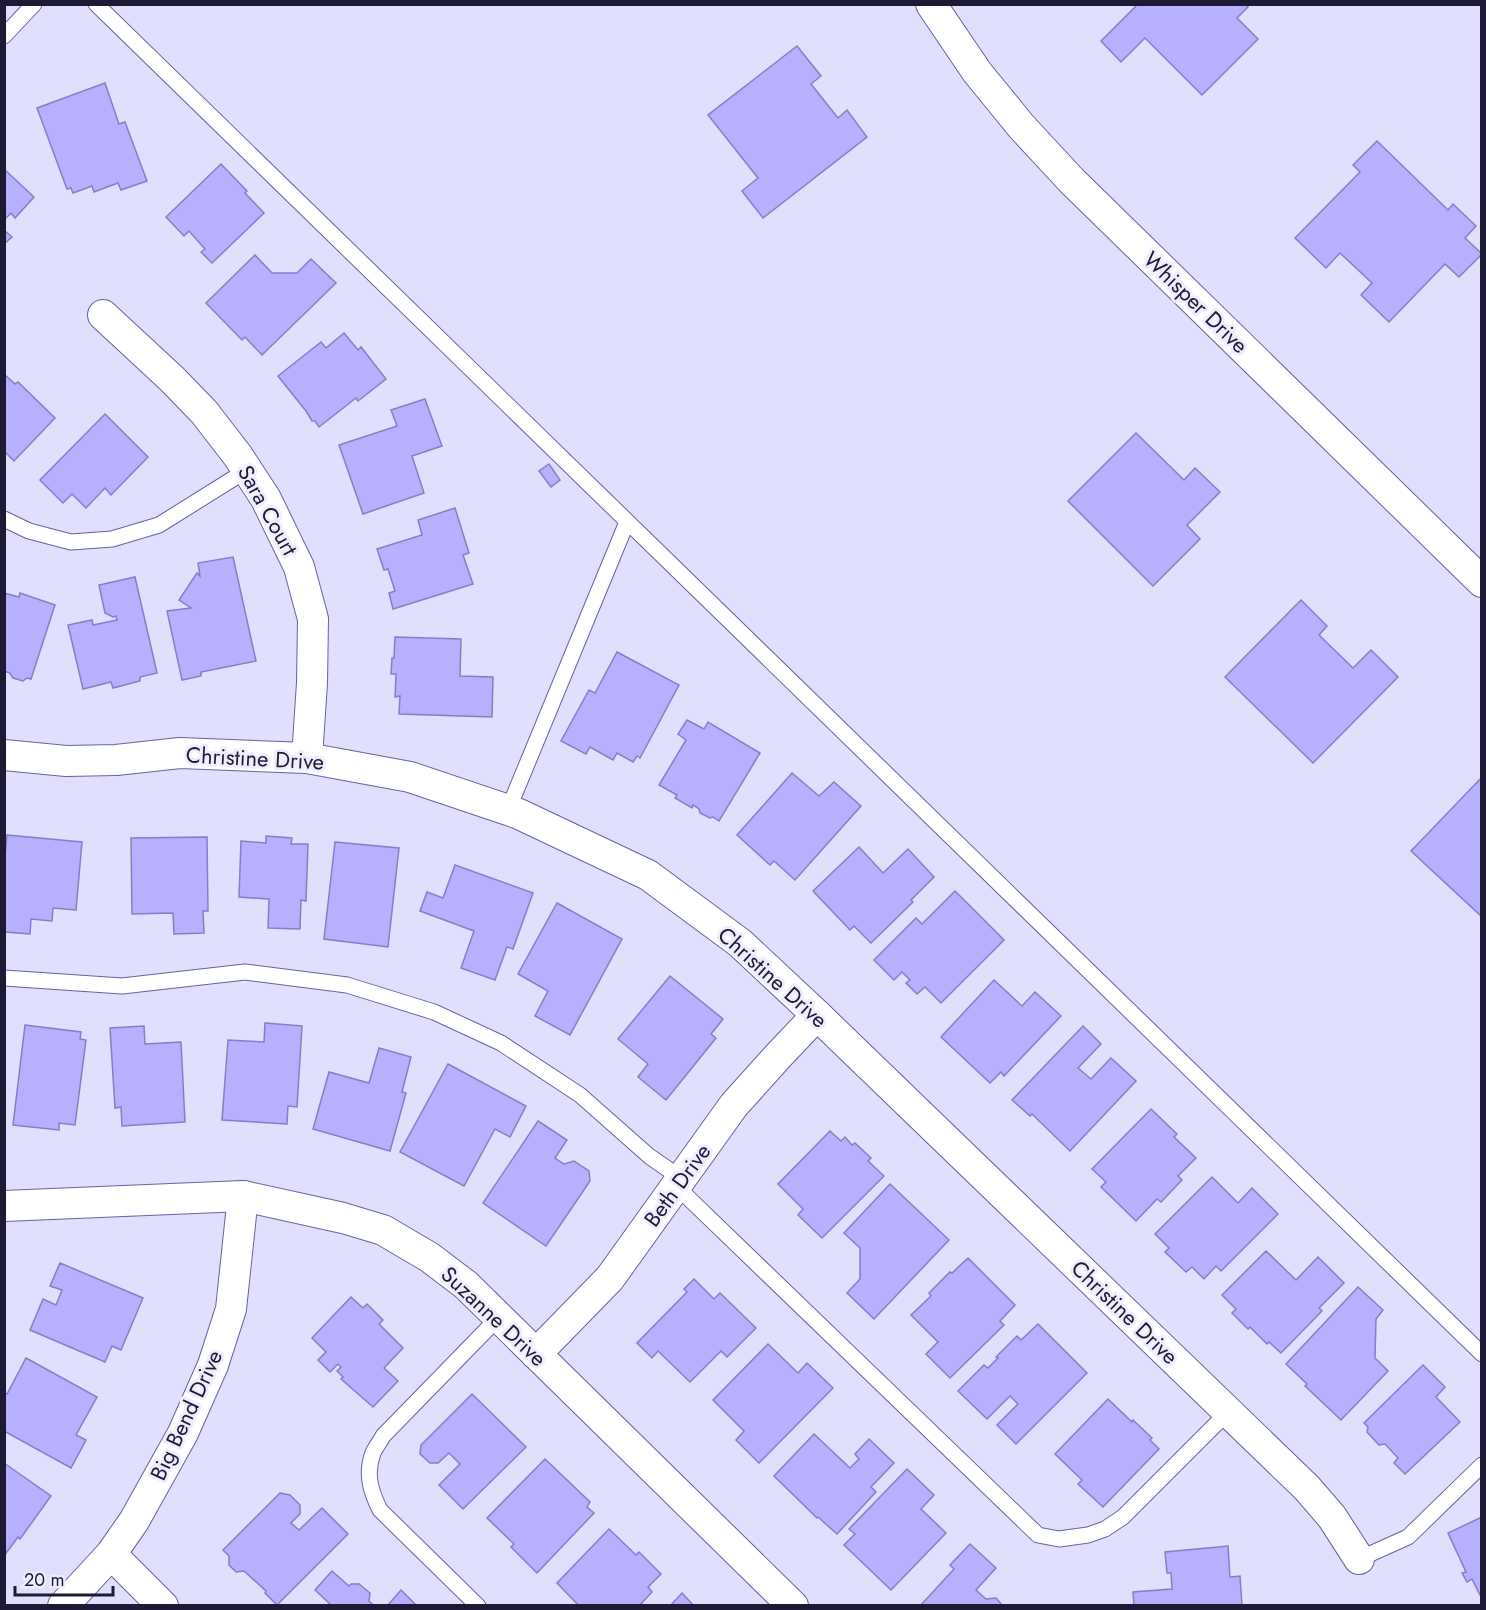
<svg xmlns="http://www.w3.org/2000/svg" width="1486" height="1610" font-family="Jost,sans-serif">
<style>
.building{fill:#b7afff;stroke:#867ec3;stroke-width:1.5}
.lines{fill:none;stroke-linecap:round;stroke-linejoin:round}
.lane-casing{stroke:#6860a2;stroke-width:17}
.street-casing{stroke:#6860a2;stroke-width:32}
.lane{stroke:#fff;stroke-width:15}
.street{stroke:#fff;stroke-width:30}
.labels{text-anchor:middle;stroke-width:6;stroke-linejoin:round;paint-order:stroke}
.street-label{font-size:22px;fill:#1e1a36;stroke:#efeefe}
</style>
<rect width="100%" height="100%" fill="#e1dffe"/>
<!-- building -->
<g class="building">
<path d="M1138,4H1246L1248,7L1237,18L1258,39L1202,95L1145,38L1121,62L1101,41Z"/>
<path d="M797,46L821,76L811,84L838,118L847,110L867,137L763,218L742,191L758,178L708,115Z"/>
<path d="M105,83L119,124L125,122L147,181L121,190L118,183L94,192L92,186L73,193L71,188L67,189L37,108Z"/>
<path d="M1377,141L1448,210L1453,204L1476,226L1465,238L1482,254L1459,277L1445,264L1389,322L1361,295L1372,283L1340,253L1326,268L1295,238L1360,172L1353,165Z"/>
<path d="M221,164L247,191L245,193L264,213L212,263L201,252L205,249L189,231L184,236L166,217Z"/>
<path d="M4,169L34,197L15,218L11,213L4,220Z"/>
<path d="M4,230L12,237L4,244Z"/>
<path d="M255,255L272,273H297L311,259L336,283L262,355L245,337L242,340L206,303Z"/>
<path d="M344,333L358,350L361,347L386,379L358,401L356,398L319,427L315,421H312L306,411L278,376L321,342L326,348Z"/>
<path d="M4,374L15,384L18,382L55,418L14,461L5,452L4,453Z"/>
<path d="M425,399L442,446L412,456L424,493L363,514L339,445L397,426L391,410Z"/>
<path d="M105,414L148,457L111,495L105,488L86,508L72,494L63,503L40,480Z"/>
<path d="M1136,433L1184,480L1195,468L1220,492L1187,525L1200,539L1153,586L1068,501Z"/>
<path d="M549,464L560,480L551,487L539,471Z"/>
<path d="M455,508L469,553L463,555L473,584L393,609L389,593L395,591L388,569L384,570L377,549L422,535L418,520Z"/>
<path d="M233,557L256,661L201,672V676L182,680L167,611L191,608L179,600L197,573L200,576L198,563Z"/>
<path d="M135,577L157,673L140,677V681L113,688L111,682L83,689L68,625L92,620L93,625L117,620L116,616L113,617L105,613L99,585Z"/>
<path d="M4,593L19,597L20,593L55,605L31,679L27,678L23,681L13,678L10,673L4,671Z"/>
<path d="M1301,600L1327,626L1319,635L1353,668L1371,650L1398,677L1313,763L1225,677Z"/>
<path d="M395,637L461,639L460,676L493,677L492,717L399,714L400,696L395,697L396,674H391L392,658H394Z"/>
<path d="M617,652L679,685L640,758L637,756L633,762L617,753L613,760L590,747L586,754L561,741L589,690L595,693Z"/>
<path d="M687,720L704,729L708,722L760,753L719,821L713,817L710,818L700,813L699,809L693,805L692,808L675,798L677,795L659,785L686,740L678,734Z"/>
<path d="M792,773L819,796L834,782L861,806L795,880L774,861L770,865L737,835Z"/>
<path d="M1482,777V917L1411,851Z"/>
<path d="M7,835L82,842L76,910L53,908L52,921L31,919L30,934L4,932V866Z"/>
<path d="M266,836L292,838L291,844H308L306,901L301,900L300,929L268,928L269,899L239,897L241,841L266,843Z"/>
<path d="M207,837L208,911H203L204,933L174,934L173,913L132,914L131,838Z"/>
<path d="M335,842L399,848L388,947L324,939Z"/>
<path d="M859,847L883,873L908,849L934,877L911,900L913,902L871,943L854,926L850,930L813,891Z"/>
<path d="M455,865L533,893L513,949L507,947L495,980L461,968L474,931L420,911L427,892L443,898Z"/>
<path d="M955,891L1004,940L941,1003L925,987L917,994L906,983L910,980L902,972L894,980L874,960L916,918L922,924Z"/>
<path d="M557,903L622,939L570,1035L535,1016L548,991L518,974Z"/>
<path d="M670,976L723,1019L711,1034L716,1038L666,1100L638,1077L648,1064L618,1039Z"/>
<path d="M994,980L1022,1006L1035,992L1061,1016L1004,1076L1001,1072L990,1083L941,1037Z"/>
<path d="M265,1023L302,1026L297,1107L288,1106L287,1124L222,1120L228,1040L264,1042Z"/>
<path d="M25,1025L81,1032L80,1039L86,1040L75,1125L59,1123V1130L13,1125Z"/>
<path d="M144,1026L145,1044L181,1042L185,1122L122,1126L121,1107L115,1108L110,1028Z"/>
<path d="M1083,1026L1101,1044L1078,1068L1091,1079L1111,1058L1136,1081L1070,1151L1032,1114L1030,1116L1012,1100Z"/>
<path d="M379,1048L411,1057L402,1092L406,1093L390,1151L313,1129L329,1072L369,1083Z"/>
<path d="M448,1064L526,1106L510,1137L495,1129L464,1186L400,1152Z"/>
<path d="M1151,1109L1177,1134L1174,1137L1196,1158L1178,1176L1182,1180L1161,1202L1157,1199L1136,1221L1101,1187L1106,1182L1092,1169Z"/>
<path d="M538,1121L567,1140L555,1158L564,1164L574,1161L589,1171L590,1181L546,1246L483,1203Z"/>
<path d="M830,1131L841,1141L845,1137L852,1145L855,1143L871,1158L868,1161L884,1176L822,1238L798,1215L803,1209L778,1184Z"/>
<path d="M1212,1177L1238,1203L1252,1188L1278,1214L1221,1271L1216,1266L1204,1279L1192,1267L1186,1272L1165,1252L1169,1248L1155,1234Z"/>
<path d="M890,1184L949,1240L874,1319L847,1293L860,1279V1248L844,1233Z"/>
<path d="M1266,1251L1296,1280L1318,1257L1344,1283L1319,1308L1322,1311L1281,1353L1269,1342L1267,1344L1250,1327L1248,1329L1232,1313L1236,1309L1222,1295Z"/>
<path d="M968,1258L1015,1305L1000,1321L1004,1325L950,1378L926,1354L938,1342L911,1315L931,1296L929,1293L950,1272L952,1273Z"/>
<path d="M60,1263L143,1298L121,1350L112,1346L105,1362L30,1330L43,1299L56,1305L62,1290L50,1286Z"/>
<path d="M694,1279L714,1299L720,1293L756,1328L727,1357L721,1351L690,1382L658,1351L652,1358L637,1343L687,1292L684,1289Z"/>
<path d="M1358,1287L1383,1310L1376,1319L1375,1358L1388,1371L1341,1420L1305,1386L1307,1384L1286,1364Z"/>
<path d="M351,1297L363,1308L367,1304L383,1320L379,1324L403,1348L384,1368L398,1381L373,1407L341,1379L343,1377L337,1371L341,1367L338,1364L330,1372L318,1360L326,1352L312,1338Z"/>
<path d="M1038,1324L1087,1373L1016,1444L997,1425L1018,1404L1010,1396L987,1419L958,1391L984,1365L988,1368L998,1358L996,1357L1017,1336L1021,1340Z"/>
<path d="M768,1344L798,1373L807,1363L833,1388L759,1463L736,1440L744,1431L713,1400Z"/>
<path d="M26,1358L97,1397L76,1435L86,1440L71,1468L4,1431V1393L7,1394Z"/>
<path d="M1423,1365L1445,1387L1436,1397L1460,1422L1405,1474L1394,1463L1398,1458L1385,1444L1379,1445L1367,1432L1368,1427L1364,1423Z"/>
<path d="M472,1394L526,1447L463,1509L439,1485L460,1464L449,1453L438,1463H430L420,1454L421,1445Z"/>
<path d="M1108,1399L1132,1422L1133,1420L1152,1438L1150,1440L1159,1449L1103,1507L1078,1484L1082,1480L1055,1454Z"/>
<path d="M814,1434L850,1468L859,1459L855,1454L869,1439L894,1463L871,1487L876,1492L837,1534L818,1517L817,1518L774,1476Z"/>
<path d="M545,1459L590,1502L587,1507L594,1513L537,1573L511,1547L514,1544L487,1518Z"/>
<path d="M4,1463L51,1496L20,1539L18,1537L4,1556Z"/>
<path d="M907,1469L934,1495L921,1509L946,1533L891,1590L844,1545L855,1534L849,1529Z"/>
<path d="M280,1493L290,1495L300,1505V1514L291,1523L299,1530L322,1508L348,1534L277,1605L265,1593L266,1591L244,1571L236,1572L229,1565V1556L223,1550Z"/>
<path d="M1482,1517V1594L1480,1595L1472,1579L1467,1582L1462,1573L1466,1572L1448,1533Z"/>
<path d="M609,1529L636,1555L639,1552L661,1574L648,1587L652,1592L639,1606H579L557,1583Z"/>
<path d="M970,1544L996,1568L976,1590L986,1599L996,1598L1003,1606H920L954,1569L950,1565Z"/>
<path d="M1228,1546L1230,1577L1240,1576L1242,1606H1134L1133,1592L1172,1589L1171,1573H1167L1165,1552Z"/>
<path d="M332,1571L349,1586L351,1584H359L370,1593L369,1601L374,1606H330L331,1605L315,1590Z"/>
<path d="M401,1590L417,1606H387Z"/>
<path d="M682,1593L694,1606H670Z"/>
</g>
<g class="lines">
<defs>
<g id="lane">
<path d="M96,4L1482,1354"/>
<path d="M4,36L34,4"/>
<path d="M4,519L29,531L71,542L112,539L159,525L247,470"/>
<path d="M508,810L627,522"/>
<path d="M4,978L122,986L245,972L347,985L434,1012L501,1043L580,1095L649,1156L682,1179"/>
<path d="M676,1186L1038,1535L1059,1539L1088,1535L1105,1529L1123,1517L1228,1412"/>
<path d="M1359,1559L1408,1537L1482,1465"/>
<path d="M478,1606L380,1510C371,1492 365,1474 373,1453C375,1448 380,1442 383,1436L499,1317"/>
</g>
<g id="street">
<path d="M931,4L977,72L1021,126L1071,180L1482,582"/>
<path d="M103,315L172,379L204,412L238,456L266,499L299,567L313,619L312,683L307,758"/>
<path d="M4,755L66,761L116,760L180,753L307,758L410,777L508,810L519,814L648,875L740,943L817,1015L1307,1488L1332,1517L1359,1559"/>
<path d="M4,1206L243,1196L343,1218L383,1230L429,1257L466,1285L793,1606"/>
<path d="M536,1354L610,1278L734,1105L780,1054L817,1015"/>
<path d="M111,1554L163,1606"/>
<path d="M63,1606L111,1554L134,1521L183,1433L213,1365L231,1309L243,1196"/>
</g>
</defs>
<!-- lane casing -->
<use href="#lane" class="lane-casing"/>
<!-- street casing -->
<use href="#street" class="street-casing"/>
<!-- lane -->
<use href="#lane" class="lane"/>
<!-- street -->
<use href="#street" class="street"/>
</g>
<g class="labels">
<!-- street labels -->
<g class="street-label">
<text transform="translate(1196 302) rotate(44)" y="8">Whisper Drive</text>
<text transform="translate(268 510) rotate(61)" y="8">Sara Court</text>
<text transform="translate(255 758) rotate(3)" y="8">Christine Drive</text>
<text transform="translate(773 977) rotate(42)" y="8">Christine Drive</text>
<text transform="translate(677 1185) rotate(-54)" y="8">Beth Drive</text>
<text transform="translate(1125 1312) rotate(44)" y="8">Christine Drive</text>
<text transform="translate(494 1316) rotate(43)" y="8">Suzanne Drive</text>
<text transform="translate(186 1415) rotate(-65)" y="8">Big Bend Drive</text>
</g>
</g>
<!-- border -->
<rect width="1486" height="1610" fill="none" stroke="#1e1a36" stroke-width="12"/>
<!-- scale -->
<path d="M15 1586v9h98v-9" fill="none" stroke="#1e1a36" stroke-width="3"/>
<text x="24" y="1586" font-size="18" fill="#1e1a36" stroke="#efeefe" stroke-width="4.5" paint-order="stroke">20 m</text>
</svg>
